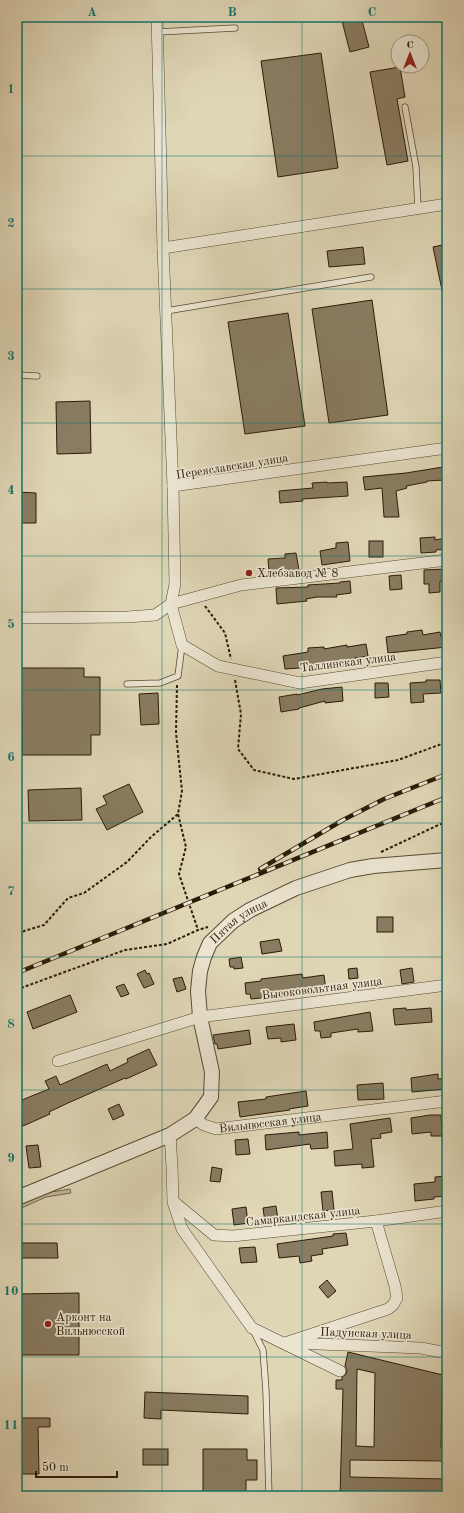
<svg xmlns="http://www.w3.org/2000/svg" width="464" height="1513" font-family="'Old Standard TT',serif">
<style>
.green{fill:#c0b698;stroke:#76684f}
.building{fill:#897c62;stroke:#2b1b06;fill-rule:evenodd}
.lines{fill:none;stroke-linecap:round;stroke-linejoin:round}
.service-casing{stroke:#584a32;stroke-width:7}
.minor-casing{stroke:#584a32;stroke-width:12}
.tertiary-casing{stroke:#584a32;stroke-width:16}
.path{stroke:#2b1b06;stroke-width:2;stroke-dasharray:3 2;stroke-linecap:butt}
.service{stroke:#eae4d0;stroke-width:5.5}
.minor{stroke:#eae4d0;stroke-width:11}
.tertiary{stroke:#eae4d0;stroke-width:14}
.rail-casing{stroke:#2b1b06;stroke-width:4.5}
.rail{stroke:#eae4d0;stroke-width:3;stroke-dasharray:9;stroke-linecap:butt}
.grid{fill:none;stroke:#0f766e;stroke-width:1;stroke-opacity:0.55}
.poi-dot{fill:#8f2418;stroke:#eae4d0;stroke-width:1.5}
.labels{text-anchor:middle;stroke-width:3.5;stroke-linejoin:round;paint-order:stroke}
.street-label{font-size:12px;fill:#2b1b06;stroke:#eae4d0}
.poi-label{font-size:12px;fill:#2b1b06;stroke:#eae4d0;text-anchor:start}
.neatline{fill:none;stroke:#0f766e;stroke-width:1.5}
.grid-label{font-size:13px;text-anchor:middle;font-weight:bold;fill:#0f766e}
</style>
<rect width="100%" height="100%" fill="#dfd6b6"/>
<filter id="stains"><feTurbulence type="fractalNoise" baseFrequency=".005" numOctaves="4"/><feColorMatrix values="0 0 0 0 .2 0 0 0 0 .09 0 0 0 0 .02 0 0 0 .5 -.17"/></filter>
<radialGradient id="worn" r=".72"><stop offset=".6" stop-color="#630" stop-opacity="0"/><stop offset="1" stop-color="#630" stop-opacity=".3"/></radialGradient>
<!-- green -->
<path class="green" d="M70,1189L71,1193L46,1197L17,1210V1205L45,1193Z"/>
<!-- building -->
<g class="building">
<path d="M341,17H361L369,47L350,52Z"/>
<path d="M321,53L338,168L278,177L261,61Z"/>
<path d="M400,67L405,97L397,99L408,161L387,165L370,72Z"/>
<path d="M447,244V294L443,295L433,247Z"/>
<path d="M363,247L365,264L329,267L327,251Z"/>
<path d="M372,300L388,415L329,423L312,309Z"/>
<path d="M288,313L305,426L245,434L228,322Z"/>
<path d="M90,401L91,453L57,454L56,402Z"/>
<path d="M443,467L444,480L427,481V482L406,486L407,488L396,491L399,517H384L382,488L365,490L363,477L406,473Z"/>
<path d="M327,482V483L347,482L348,496L302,499L303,501L280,503L279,491L313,488L312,483Z"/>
<path d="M17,492L36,493V523H17Z"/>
<path d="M435,537V540L446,538L447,549L436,550V552L421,553L420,538Z"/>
<rect x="369" y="541" width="14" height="16"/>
<path d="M348,542L350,561L322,565L320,551L336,548V543Z"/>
<path d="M296,553L299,570L269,571L268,559L285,558V554Z"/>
<path d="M447,569V580L440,581V592L429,593V584H424V570Z"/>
<path d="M401,575L402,589L390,590L389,576Z"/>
<path d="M350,581L351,593L336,595L337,597H317L306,599L307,601L277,604L276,588L308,587V585L340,583V582Z"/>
<path d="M422,630L423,635L440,632L441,637H447V647L388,653L386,637L407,634V632Z"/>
<path d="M366,644L368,656L326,663V666L285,669L283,656L308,652V648L324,647V649L347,645V647Z"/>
<path d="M17,668H84V677H100V735H91V755H22V709H17Z"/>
<path d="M426,680H440L441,693L423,694L424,702L411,703L410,683L426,682Z"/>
<path d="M375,683H388L389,697L375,698Z"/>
<path d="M342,687L343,701L325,703V701L299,708V709L281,712L279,697L297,694V695L322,689Z"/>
<path d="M158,693L159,724L141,725L139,694Z"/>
<path d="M129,784L143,812L107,830L96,809L107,804L103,796Z"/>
<path d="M81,788L82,820L29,821L28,790Z"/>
<rect x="377" y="917" width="16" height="15"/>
<path d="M279,939L282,951L262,954L260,942Z"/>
<path d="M241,957L243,968L234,969V967H230L229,959Z"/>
<path d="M357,968L358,978L349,979L348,969Z"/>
<path d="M412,968L414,982L402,984L400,970Z"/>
<path d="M145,970L147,974L149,973L154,984L144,988L137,974Z"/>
<path d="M302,974L303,978L324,975L326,991L251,999L250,994H246L245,983L261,981V979Z"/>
<path d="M182,977L186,989L177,992L173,979Z"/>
<path d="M124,984L129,994L121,997L116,987Z"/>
<path d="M70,995L77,1012L33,1029L27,1012Z"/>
<path d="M406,1008V1010L431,1008L432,1022L395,1025L393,1009Z"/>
<path d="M370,1012L373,1031L358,1032V1029L331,1033V1037L321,1038L320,1031H315L314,1022Z"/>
<path d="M294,1024L296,1040L281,1042V1038L268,1039L266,1027Z"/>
<path d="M249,1030L251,1044L218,1049L217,1044H215L213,1035Z"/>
<path d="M149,1049L157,1065L126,1079L125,1078L68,1103L49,1112L50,1114L23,1126L17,1112V1102L49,1089L45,1081L56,1076L60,1085L107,1064L110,1071L128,1062L127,1059Z"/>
<path d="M438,1074V1079L447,1078V1089L412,1092L411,1078Z"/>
<path d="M383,1083L384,1099L358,1100L357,1085Z"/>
<path d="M306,1091L308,1106L289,1109L290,1110L240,1117L238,1102L266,1099V1097Z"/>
<path d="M119,1104L124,1115L113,1120L108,1109Z"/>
<path d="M430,1115H441L442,1136H431V1132L412,1134L411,1118Z"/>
<path d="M390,1118L392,1132L380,1134L381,1138L371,1139L374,1167L362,1168V1164L335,1166L334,1151L353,1149L350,1124Z"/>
<path d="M299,1132V1135L327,1132L328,1148L311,1149L310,1144L266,1150L265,1135Z"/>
<path d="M248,1139L250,1154L236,1155L235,1140Z"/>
<path d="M38,1145L41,1167L29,1168L26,1146Z"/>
<path d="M212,1167L222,1169L220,1182L210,1181Z"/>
<path d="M447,1176V1196L434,1197V1199L415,1201L414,1184L435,1182V1177Z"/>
<path d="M332,1191L334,1210L323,1211L321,1192Z"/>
<path d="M276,1206L278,1220L265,1222L263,1208Z"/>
<path d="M246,1207L248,1223L234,1225L232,1209Z"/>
<path d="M346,1233L348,1245L322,1249L323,1254L311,1256L312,1261L300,1263L299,1256L279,1258L277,1244L333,1236V1234Z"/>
<path d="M17,1243H57L58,1258H17Z"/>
<path d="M255,1247L257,1262L241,1263L239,1248Z"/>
<path d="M327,1280L336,1291L328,1298L319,1287Z"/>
<path d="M79,1293V1355H17V1294Z"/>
<path d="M348,1352L447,1376V1387L442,1388L441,1448H447V1461L350,1460V1477L447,1479V1496H340L343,1389H336V1380H342V1377L346,1374L347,1370L345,1366ZM357,1369L375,1373L374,1447L356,1446Z"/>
<path d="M145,1392L248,1396V1414L161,1410V1419L144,1418Z"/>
<path d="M17,1418H50V1427H38L39,1474H17Z"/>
<rect x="143" y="1449" width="25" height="16"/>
<path d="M203,1449H247V1460H257V1480H246V1496H203Z"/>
</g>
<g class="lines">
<defs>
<g id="service">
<path d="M158,32L235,28"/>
<path d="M405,107L416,167L418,209"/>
<path d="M166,311L371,277"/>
<path d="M17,375L37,376"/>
<path d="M127,684L160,683L178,676L182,645"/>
<path d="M253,1330L263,1350L266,1391L269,1496"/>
</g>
<g id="minor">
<path d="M157,17L163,248L173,486"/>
<path d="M163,248L447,204"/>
<path d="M447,560L241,585L171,604L182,645L218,666L300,683L447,662"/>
<path d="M17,618L127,617L155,615L171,604L175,584L173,486L447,448"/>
<path d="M58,1061L200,1017L447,985"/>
<path id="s1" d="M195,1119L204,1125L216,1129L447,1101"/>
<path d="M170,1135L172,1166L173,1202L182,1229L252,1328L340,1371"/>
<path d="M174,1202L214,1235L233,1236L376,1221L447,1211"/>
<path d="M285,1343L388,1309L393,1305L397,1298L395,1286L376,1221"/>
<path d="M293,1343L421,1348L447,1353"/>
</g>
<g id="tertiary">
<path id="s2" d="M17,1198L170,1135L195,1119L211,1097L212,1072L200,1017L198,991L200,971L204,957L210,943L233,921L250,910L296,888L350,870L373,866L447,860"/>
</g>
</defs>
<!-- service casing -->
<use href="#service" class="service-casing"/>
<!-- minor casing -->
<use href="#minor" class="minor-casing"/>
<!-- tertiary casing -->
<use href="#tertiary" class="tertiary-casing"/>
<!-- path -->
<g class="path">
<path d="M205,606L225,633L231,659"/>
<path d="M235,680L241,714L238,749L254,770L294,779L398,760L447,742"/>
<path d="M177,685L176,733L182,791L178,814L186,847L179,874L198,930"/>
<path d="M381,852L447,821"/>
<path d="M17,940L24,931L44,925L68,898L84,893L127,862L151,837L178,814"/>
<path d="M21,988L125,950L167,944L198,930L208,927"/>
</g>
<!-- service -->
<use href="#service" class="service"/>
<!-- minor -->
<use href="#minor" class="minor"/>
<!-- tertiary -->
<use href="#tertiary" class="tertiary"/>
<defs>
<g id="rail">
<path d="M260,869L343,820L384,799L447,774"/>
<path d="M17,973L447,797"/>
</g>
</defs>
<!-- rail casing -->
<use href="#rail" class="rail-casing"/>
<!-- rail -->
<use href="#rail" class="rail"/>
</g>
<!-- grid -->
<path class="grid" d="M162,17V1496M302,17V1496M17,156H447M17,289H447M17,423H447M17,556H447M17,690H447M17,823H447M17,957H447M17,1090H447M17,1224H447M17,1357H447"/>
<!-- markers -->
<g class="poi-dot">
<circle cx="249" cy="573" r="4"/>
<circle cx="48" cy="1324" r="4"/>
</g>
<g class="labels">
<!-- street labels -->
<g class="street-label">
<text transform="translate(232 466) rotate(-9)" y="4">Переяславская улица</text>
<text transform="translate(348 662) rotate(-7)" y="4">Таллинская улица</text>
<text dy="4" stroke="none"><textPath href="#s2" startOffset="416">Пятая улица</textPath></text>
<text transform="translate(322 988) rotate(-7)" y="4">Высоковольтная улица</text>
<text dy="4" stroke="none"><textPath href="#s1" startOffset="78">Вильнюсская улица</textPath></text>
<text transform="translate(303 1216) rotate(-6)" y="4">Самаркандская улица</text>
<text transform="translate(366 1333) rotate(2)" y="4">Падунская улица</text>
</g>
<!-- poi labels -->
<g class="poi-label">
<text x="257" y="577">Хлебзавод № 8</text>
<text x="56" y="1321">Арконт на<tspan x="56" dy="14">Вильнюсской</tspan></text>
</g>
</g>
<!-- margin -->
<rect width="464" height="1513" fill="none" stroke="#dfd6b6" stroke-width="44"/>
<!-- north arrow -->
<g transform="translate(410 54)"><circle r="19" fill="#eae4d0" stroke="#9e947f"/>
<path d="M0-3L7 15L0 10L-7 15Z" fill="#8f2418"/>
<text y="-6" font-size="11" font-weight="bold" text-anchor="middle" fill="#2b1b06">С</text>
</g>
<!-- scale -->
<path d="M36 1471v6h81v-6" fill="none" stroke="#2b1b06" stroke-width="2"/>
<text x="42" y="1471" font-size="12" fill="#2b1b06" stroke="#eae4d0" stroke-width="3" paint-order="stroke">50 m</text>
<rect x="22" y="22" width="420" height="1469" class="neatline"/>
<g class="grid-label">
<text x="92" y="16">A</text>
<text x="232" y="16">B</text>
<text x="372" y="16">C</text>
<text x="11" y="93">1</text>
<text x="11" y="227">2</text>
<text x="11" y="360">3</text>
<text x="11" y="494">4</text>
<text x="11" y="628">5</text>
<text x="11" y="761">6</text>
<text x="11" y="895">7</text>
<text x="11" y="1028">8</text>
<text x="11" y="1162">9</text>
<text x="11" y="1295">10</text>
<text x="11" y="1429">11</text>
</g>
<rect width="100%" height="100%" filter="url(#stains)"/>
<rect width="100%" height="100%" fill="url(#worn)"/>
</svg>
